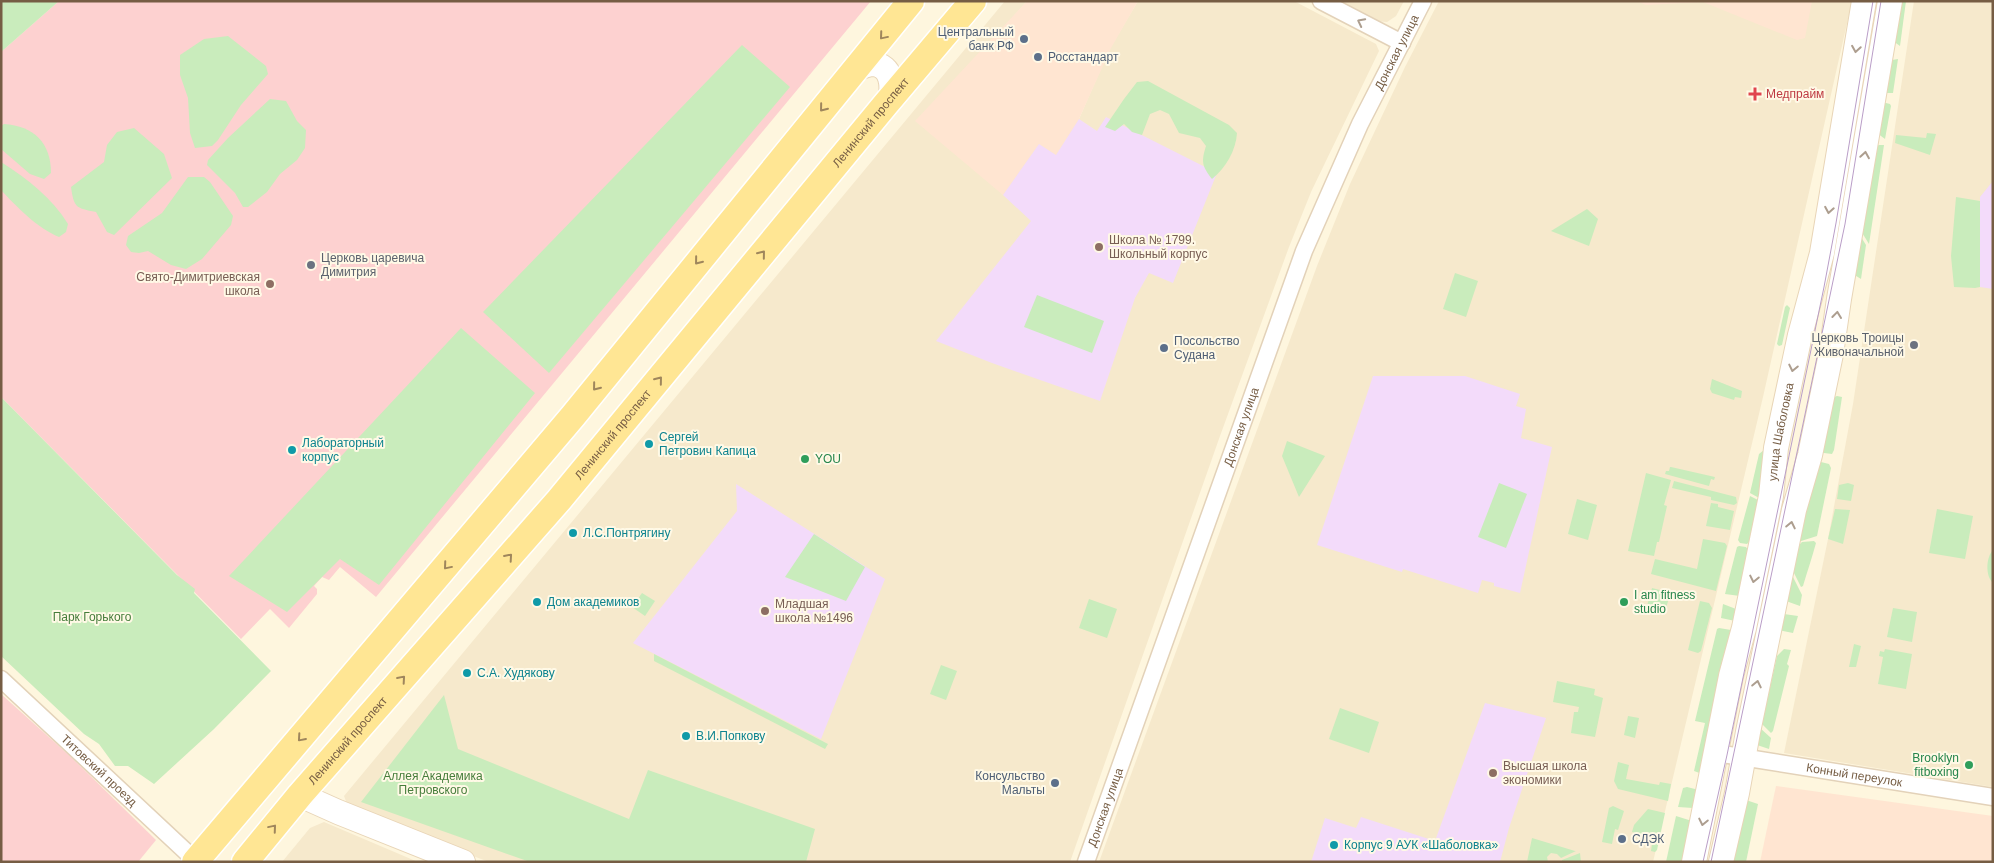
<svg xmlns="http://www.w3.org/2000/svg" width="1994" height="863" font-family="Helvetica,sans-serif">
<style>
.residential{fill:#f6e9cc}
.commercial{fill:#ffe5d1}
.education{fill:#f3dbfa}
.medical{fill:#fdd1d0}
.green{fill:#c9ecbc}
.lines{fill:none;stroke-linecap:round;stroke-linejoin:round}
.street-casing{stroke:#e3d2b9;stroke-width:19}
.secondary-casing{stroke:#e8d5b7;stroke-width:26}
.primary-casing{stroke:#fff;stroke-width:29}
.street{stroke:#fff;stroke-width:16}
.secondary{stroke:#fff;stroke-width:24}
.primary{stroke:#ffe694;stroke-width:26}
.tram{stroke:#b99dc7;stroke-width:1}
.oneway{stroke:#ad9e8f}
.oneway2{stroke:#9f865c}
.service-dot{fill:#5c6f8a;stroke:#fff9e6;stroke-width:2}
.health-dot{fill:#e0444e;stroke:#fff9e6;stroke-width:2}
.education-dot{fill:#8d6e63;stroke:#fff9e6;stroke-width:2}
.worship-dot{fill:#6b7280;stroke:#fff9e6;stroke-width:2}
.culture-dot{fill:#0f9aa8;stroke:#fff9e6;stroke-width:2}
.leisure-dot{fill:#2e9e5b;stroke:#fff9e6;stroke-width:2}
.labels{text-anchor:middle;stroke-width:4;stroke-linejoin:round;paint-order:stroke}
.service-label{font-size:12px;fill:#4e5e75;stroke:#fff9e6;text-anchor:start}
.street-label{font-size:12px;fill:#765d44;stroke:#fff9e6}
.health-label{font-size:12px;fill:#be3a42;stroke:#fff9e6;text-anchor:start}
.education-label{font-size:12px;fill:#785e54;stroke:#fff9e6;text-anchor:start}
.worship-label{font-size:12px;fill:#5b616d;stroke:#fff9e6;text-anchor:start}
.culture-label{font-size:12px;fill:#0d838f;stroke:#fff9e6;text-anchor:start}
.leisure-label{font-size:12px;fill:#27864d;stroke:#fff9e6;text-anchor:start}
.park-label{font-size:12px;fill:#467d3b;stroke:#fff9e6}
</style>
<rect width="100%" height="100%" fill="#fef6de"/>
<!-- residential -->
<g class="residential">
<path d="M1005,1H1027L1003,28L1079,119L1110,48L1138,1H1294L1376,44L1379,51L1311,192L1289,247L1220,436L1070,862H489L349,809L344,796Z"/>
<path d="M1339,1H1404L1396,16L1387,22L1375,21Z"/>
<path d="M1439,1H1852L1763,397L1653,862H1099L1317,266L1350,184L1405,67Z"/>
<path d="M1914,1H1993V787L1784,753L1828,539L1853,404Z"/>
<path d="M324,822L418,862H282L310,828Z"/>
</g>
<!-- commercial -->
<g class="commercial">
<path d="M1027,1H1138L1111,48L1079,119L1056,155L1039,144L1003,195L915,121Z"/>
<path d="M1636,1H1812L1805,38L1797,40L1703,2L1646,5Z"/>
<path d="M1776,786L1993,816V862H1760Z"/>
</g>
<!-- education -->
<g class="education">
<path d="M1106,117L1217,173L1173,283L1149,273L1135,298L1100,401L992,363L936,341L1031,221L1003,195L1039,144L1056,155L1079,119L1097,131Z"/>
<path d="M1993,181V289L1980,287V197Z"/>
<path d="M1373,376H1465L1520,394L1516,406L1526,409L1521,438L1552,447L1520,593L1494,586V583L1482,580L1478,593L1403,569L1402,572L1317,545Z"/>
<path d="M736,484L885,579L821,739L633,643L737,511Z"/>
<path d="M1485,703L1546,718L1509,828L1500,862H1311L1325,818L1356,828L1361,817L1435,841Z"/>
</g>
<!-- medical -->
<g class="medical">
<path d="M59,1H871L376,597L340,567L329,580L322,577L314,586L317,589V594L289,628L270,609L241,639L1,397V52Z"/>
<path d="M1,694L71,757L156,840L138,862H1Z"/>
</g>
<!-- green -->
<g class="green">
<path d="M1,1H59L1,52Z"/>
<path d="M1899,1H1906L1900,46L1893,41Z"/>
<path d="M228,36L266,66L268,74L241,105L218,140L212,146L195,148L190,133L188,98L180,75V55L204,39Z"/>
<path d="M742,45L790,87L549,373L483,312Z"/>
<path d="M1898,59L1893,93H1884L1892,60Z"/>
<path d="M1148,81L1229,125L1237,133C1236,150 1226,168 1212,179C1202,166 1201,162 1206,146L1200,138L1179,133L1169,114L1160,110L1150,114L1142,135L1132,132L1124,124L1115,131L1105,127L1124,99L1137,82Z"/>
<path d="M270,99L286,101L297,121L306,130L305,148L297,160L280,174L267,192L248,207H243L235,193L207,165L208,160L228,138Z"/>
<path d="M1882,102L1890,104L1891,106L1885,139L1877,133Z"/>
<path d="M4,124C34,126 51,143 51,173L44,179L30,174L1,149V126Z"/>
<path d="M134,128L164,154L172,178L114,235L107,232L96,212C76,208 74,208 71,187L104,162L107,145L117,132Z"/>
<path d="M1927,133L1936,134L1930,155L1895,143L1896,135L1926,138Z"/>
<path d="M1879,145H1884L1869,244L1861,231L1875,147Z"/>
<path d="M1,162C28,179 52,198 68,224L66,232L59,237C37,228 17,207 1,190Z"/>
<path d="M188,177H204L210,182L233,216L231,225L202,259L186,269L171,265L148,251L139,253L131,252L126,245L128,236L162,213Z"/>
<path d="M1956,197L1980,201V287L1975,288L1954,287L1951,256Z"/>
<path d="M1587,209L1598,219L1589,246L1551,231Z"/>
<path d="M1856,229L1866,245L1861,279L1853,274Z"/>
<path d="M1455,273L1478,281L1466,317L1443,309Z"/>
<path d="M1037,295L1104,321L1092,353L1024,327Z"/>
<path d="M1787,305L1790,308L1782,345L1779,346L1777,344L1785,307Z"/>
<path d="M461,328L535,393L379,585L340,559L287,612L229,576Z"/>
<path d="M1712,379L1742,391L1741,398L1735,397L1734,400L1712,393L1710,389Z"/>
<path d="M1837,396L1842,397L1834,450L1832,454L1816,452L1832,398Z"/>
<path d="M1,397L177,575L195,589L194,593L271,671L214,729L154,784L128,766H115L99,744L84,734L1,656Z"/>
<path d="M1287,441L1325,456L1299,497L1282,456Z"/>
<path d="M1764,450L1761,499L1750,493L1759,454Z"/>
<path d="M1813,460L1829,464L1831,468L1817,536L1798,542Z"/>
<path d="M1670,467H1671L1715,477L1714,480L1711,479L1709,486L1665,474L1666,471H1669Z"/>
<path d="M1646,473L1671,480L1664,505L1667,506L1659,542H1657L1654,556L1628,551Z"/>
<path d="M1674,481L1736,497L1737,503L1734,505L1711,500V497L1672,488Z"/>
<path d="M1499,483L1527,494L1506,548L1478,537Z"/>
<path d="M1848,483L1854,485L1851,501L1837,499L1839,485Z"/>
<path d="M1750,496L1758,500L1749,542L1747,544L1740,543L1738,540Z"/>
<path d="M1577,499L1597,505L1588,540L1568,534Z"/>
<path d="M1711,503L1718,504V507L1734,511L1730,530L1706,526Z"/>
<path d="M1835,509L1850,510L1843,544L1828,539Z"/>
<path d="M1937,509L1973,516L1965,559L1929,553Z"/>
<path d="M814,534L865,567L846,601L785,577Z"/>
<path d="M1703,539L1725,543L1727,546L1716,591L1651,574L1655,559L1697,569Z"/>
<path d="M1814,541L1816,543C1812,558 1807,572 1803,586L1801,587L1793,571L1799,545L1802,542Z"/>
<path d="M1739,546L1746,547L1748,550L1743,574L1749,580L1740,596L1725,594L1737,547Z"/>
<path d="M1993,550V583C1985,576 1986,557 1993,550Z"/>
<path d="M1791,573L1802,595L1800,606L1786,601Z"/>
<path d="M1652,588L1691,598V600L1670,595L1665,611L1647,606Z"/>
<path d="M642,593L655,601L645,616L632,607Z"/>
<path d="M1089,599L1117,609L1107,638L1079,628Z"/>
<path d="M1700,601L1709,603L1712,608L1701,651L1698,653L1688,650Z"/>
<path d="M1723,604L1736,609L1740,622L1721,618Z"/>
<path d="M1893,608L1917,612L1912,642L1887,637Z"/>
<path d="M1784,614L1798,616L1793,633L1773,629Z"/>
<path d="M1719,628L1737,631L1705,775L1694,771L1705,723L1695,721L1717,629Z"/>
<path d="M1854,644L1861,646L1856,667H1849Z"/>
<path d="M1784,649L1791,650L1787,664L1789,666L1773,731L1771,733L1762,724L1777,656Z"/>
<path d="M1885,649L1912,654L1906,689L1878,684L1883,657L1879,656L1880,651L1884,652Z"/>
<path d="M654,654L828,744L825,749L654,661Z"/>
<path d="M941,665L957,671L946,700L930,694Z"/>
<path d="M1557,681L1595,689L1594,695L1603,698L1595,737L1571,733L1574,712H1578L1579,707L1553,702Z"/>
<path d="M444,695L458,749L629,819L648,770L815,829L806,862H530L361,802Z"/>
<path d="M1340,708L1379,722L1369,753L1329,739Z"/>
<path d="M1628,716L1639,718L1635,738L1624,735Z"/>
<path d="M1759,727L1771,738L1769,749L1757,745Z"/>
<path d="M1618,762L1629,765L1626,779L1659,785L1660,782L1671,784L1668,801L1618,789L1614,781Z"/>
<path d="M1687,787L1703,791L1693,808L1678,807L1683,788Z"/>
<path d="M1743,799L1758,804L1746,862H1726Z"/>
<path d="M1613,806L1624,811L1618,830L1615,829L1612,844L1602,842L1609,808Z"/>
<path d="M1648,809L1665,813L1657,850L1655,852L1651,851L1653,837L1632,832L1634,825Z"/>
<path d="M1676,816L1692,821L1690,862H1666Z"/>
<path d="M1532,838L1575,851H1576L1561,858L1557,854L1551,853L1547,857L1548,862H1527Z"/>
<path d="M1580,853L1581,862H1562V860Z"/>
</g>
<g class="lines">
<defs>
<g id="street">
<path d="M1321,1L1402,43"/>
<path id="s1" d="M1,679L196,861"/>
<path id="s2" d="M1716,753L1993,797"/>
<path id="s3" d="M1086,862L1304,251L1360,124L1423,1"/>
</g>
<g id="secondary">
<path d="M854,70C860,68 866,64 873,64C892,65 894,87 889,101"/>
<path d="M300,795L338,812L463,862"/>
<path id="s4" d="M1694,862L1731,676L1744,628L1771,496L1776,448L1800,335L1822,253L1864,1"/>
<path d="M1721,862L1737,793L1748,732L1794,510L1810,455L1831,354L1839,299L1890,1"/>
</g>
<g id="primary">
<path d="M195,862L573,416L911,1"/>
<path id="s5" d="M245,862L300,795L559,500L885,105L973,1"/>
</g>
</defs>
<!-- street casing -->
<use href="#street" class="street-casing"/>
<!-- secondary casing -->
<use href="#secondary" class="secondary-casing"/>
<!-- primary casing -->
<use href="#primary" class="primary-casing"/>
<!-- street -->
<use href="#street" class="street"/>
<!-- secondary -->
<use href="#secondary" class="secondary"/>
<!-- primary -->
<use href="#primary" class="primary"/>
<!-- tram -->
<g class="tram">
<path d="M1703,862L1727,755L1824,287L1836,223L1873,1"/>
<path d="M1711,862L1845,224L1881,1"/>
</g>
</g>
<!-- one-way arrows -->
<defs><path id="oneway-chevron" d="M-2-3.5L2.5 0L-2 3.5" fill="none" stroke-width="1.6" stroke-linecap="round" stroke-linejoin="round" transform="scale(1.25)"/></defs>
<g class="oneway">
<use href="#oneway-chevron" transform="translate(1361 22) rotate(-153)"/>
<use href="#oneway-chevron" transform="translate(1856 49) rotate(99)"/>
<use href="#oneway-chevron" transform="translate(1865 155) rotate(-81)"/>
<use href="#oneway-chevron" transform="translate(1829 210) rotate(100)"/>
<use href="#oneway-chevron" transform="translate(1837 315) rotate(-83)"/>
<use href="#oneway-chevron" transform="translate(1793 368) rotate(102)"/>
<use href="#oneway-chevron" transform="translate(1791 525) rotate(-78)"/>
<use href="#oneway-chevron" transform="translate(1754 579) rotate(102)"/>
<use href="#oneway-chevron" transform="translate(1757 684) rotate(-78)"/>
<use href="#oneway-chevron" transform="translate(1703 822) rotate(102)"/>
</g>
<g class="oneway2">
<use href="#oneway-chevron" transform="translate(883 36) rotate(130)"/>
<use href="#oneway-chevron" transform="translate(823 108) rotate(129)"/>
<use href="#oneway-chevron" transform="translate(762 254) rotate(-51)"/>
<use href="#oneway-chevron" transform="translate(698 261) rotate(129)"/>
<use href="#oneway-chevron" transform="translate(659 380) rotate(-51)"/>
<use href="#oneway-chevron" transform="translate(596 387) rotate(129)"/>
<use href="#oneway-chevron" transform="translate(509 557) rotate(-49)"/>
<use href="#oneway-chevron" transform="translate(447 566) rotate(130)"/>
<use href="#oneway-chevron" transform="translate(402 679) rotate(-49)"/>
<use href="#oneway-chevron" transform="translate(301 738) rotate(131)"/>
<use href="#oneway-chevron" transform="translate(273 828) rotate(-50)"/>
</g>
<!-- markers -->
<g class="service-dot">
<circle cx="1024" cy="39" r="5"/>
<circle cx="1038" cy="57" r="5"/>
<circle cx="1164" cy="348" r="5"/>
<circle cx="1055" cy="783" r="5"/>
<circle cx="1622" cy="839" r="5"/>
</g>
<path class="health-dot" d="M1752.5 86.5h5v5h5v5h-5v5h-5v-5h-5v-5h5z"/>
<g class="education-dot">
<circle cx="1099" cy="247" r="5"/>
<circle cx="270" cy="284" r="5"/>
<circle cx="765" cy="611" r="5"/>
<circle cx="1493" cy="773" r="5"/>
</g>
<g class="worship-dot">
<circle cx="311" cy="265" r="5"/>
<circle cx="1914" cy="345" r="5"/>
</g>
<g class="culture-dot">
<circle cx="649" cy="444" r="5"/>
<circle cx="292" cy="450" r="5"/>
<circle cx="573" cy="533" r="5"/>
<circle cx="537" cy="602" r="5"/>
<circle cx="467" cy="673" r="5"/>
<circle cx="686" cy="736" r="5"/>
<circle cx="1334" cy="845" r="5"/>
</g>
<g class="leisure-dot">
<circle cx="805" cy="459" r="5"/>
<circle cx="1624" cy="602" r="5"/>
<circle cx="1969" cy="765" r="5"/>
</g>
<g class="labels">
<!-- service labels -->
<g class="service-label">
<text x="1014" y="36" text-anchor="end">Центральный<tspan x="1014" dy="14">банк РФ</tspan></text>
<text x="1048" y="61">Росстандарт</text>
<text x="1174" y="345">Посольство<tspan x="1174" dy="14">Судана</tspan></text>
<text x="1045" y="780" text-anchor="end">Консульство<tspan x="1045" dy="14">Мальты</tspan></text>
<text x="1632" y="843">СДЭК</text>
</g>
<!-- street labels -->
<g class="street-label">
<text dy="4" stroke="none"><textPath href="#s3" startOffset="868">Донская улица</textPath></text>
<text dy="4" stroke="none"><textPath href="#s5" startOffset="969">Ленинский проспект</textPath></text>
<text dy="4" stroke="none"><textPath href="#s3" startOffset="462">Донская улица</textPath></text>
<text dy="4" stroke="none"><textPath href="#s4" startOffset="439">улица Шаболовка</textPath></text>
<text dy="4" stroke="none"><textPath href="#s5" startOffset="564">Ленинский проспект</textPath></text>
<text dy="4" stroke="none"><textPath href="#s5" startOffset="159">Ленинский проспект</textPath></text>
<text dy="4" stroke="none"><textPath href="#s1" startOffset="134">Титовский проезд</textPath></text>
<text dy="4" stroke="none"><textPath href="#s2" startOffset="140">Конный переулок</textPath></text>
<text dy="4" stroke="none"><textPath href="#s3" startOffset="58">Донская улица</textPath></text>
</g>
<!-- health labels -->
<g class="health-label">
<text x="1766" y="98">Медпрайм</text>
</g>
<!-- education labels -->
<g class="education-label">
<text x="1109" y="244">Школа № 1799.<tspan x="1109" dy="14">Школьный корпус</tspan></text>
<text x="260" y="281" text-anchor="end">Свято-Димитриевская<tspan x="260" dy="14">школа</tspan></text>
<text x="775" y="608">Младшая<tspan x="775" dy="14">школа №1496</tspan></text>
<text x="1503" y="770">Высшая школа<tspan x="1503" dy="14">экономики</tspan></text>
</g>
<!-- worship labels -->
<g class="worship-label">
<text x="321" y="262">Церковь царевича<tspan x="321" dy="14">Димитрия</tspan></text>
<text x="1904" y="342" text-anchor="end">Церковь Троицы<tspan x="1904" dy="14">Живоначальной</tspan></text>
</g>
<!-- culture labels -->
<g class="culture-label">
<text x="659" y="441">Сергей<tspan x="659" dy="14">Петрович Капица</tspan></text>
<text x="302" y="447">Лабораторный<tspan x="302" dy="14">корпус</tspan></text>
<text x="583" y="537">Л.С.Понтрягину</text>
<text x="547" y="606">Дом академиков</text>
<text x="477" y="677">С.А. Худякову</text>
<text x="696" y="740">В.И.Попкову</text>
<text x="1344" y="849">Корпус 9 АУК «Шаболовка»</text>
</g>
<!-- leisure labels -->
<g class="leisure-label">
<text x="815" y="463">YOU</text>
<text x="1634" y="599">I am fitness<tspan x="1634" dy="14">studio</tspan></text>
<text x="1959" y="762" text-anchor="end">Brooklyn<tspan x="1959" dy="14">fitboxing</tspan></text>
</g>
<!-- park labels -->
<g class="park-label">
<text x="92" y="621">Парк Горького</text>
<text x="433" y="780">Аллея Академика<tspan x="433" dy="14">Петровского</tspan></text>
</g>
</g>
<!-- border -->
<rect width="1994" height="863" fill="none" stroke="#765d44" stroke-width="5"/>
</svg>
